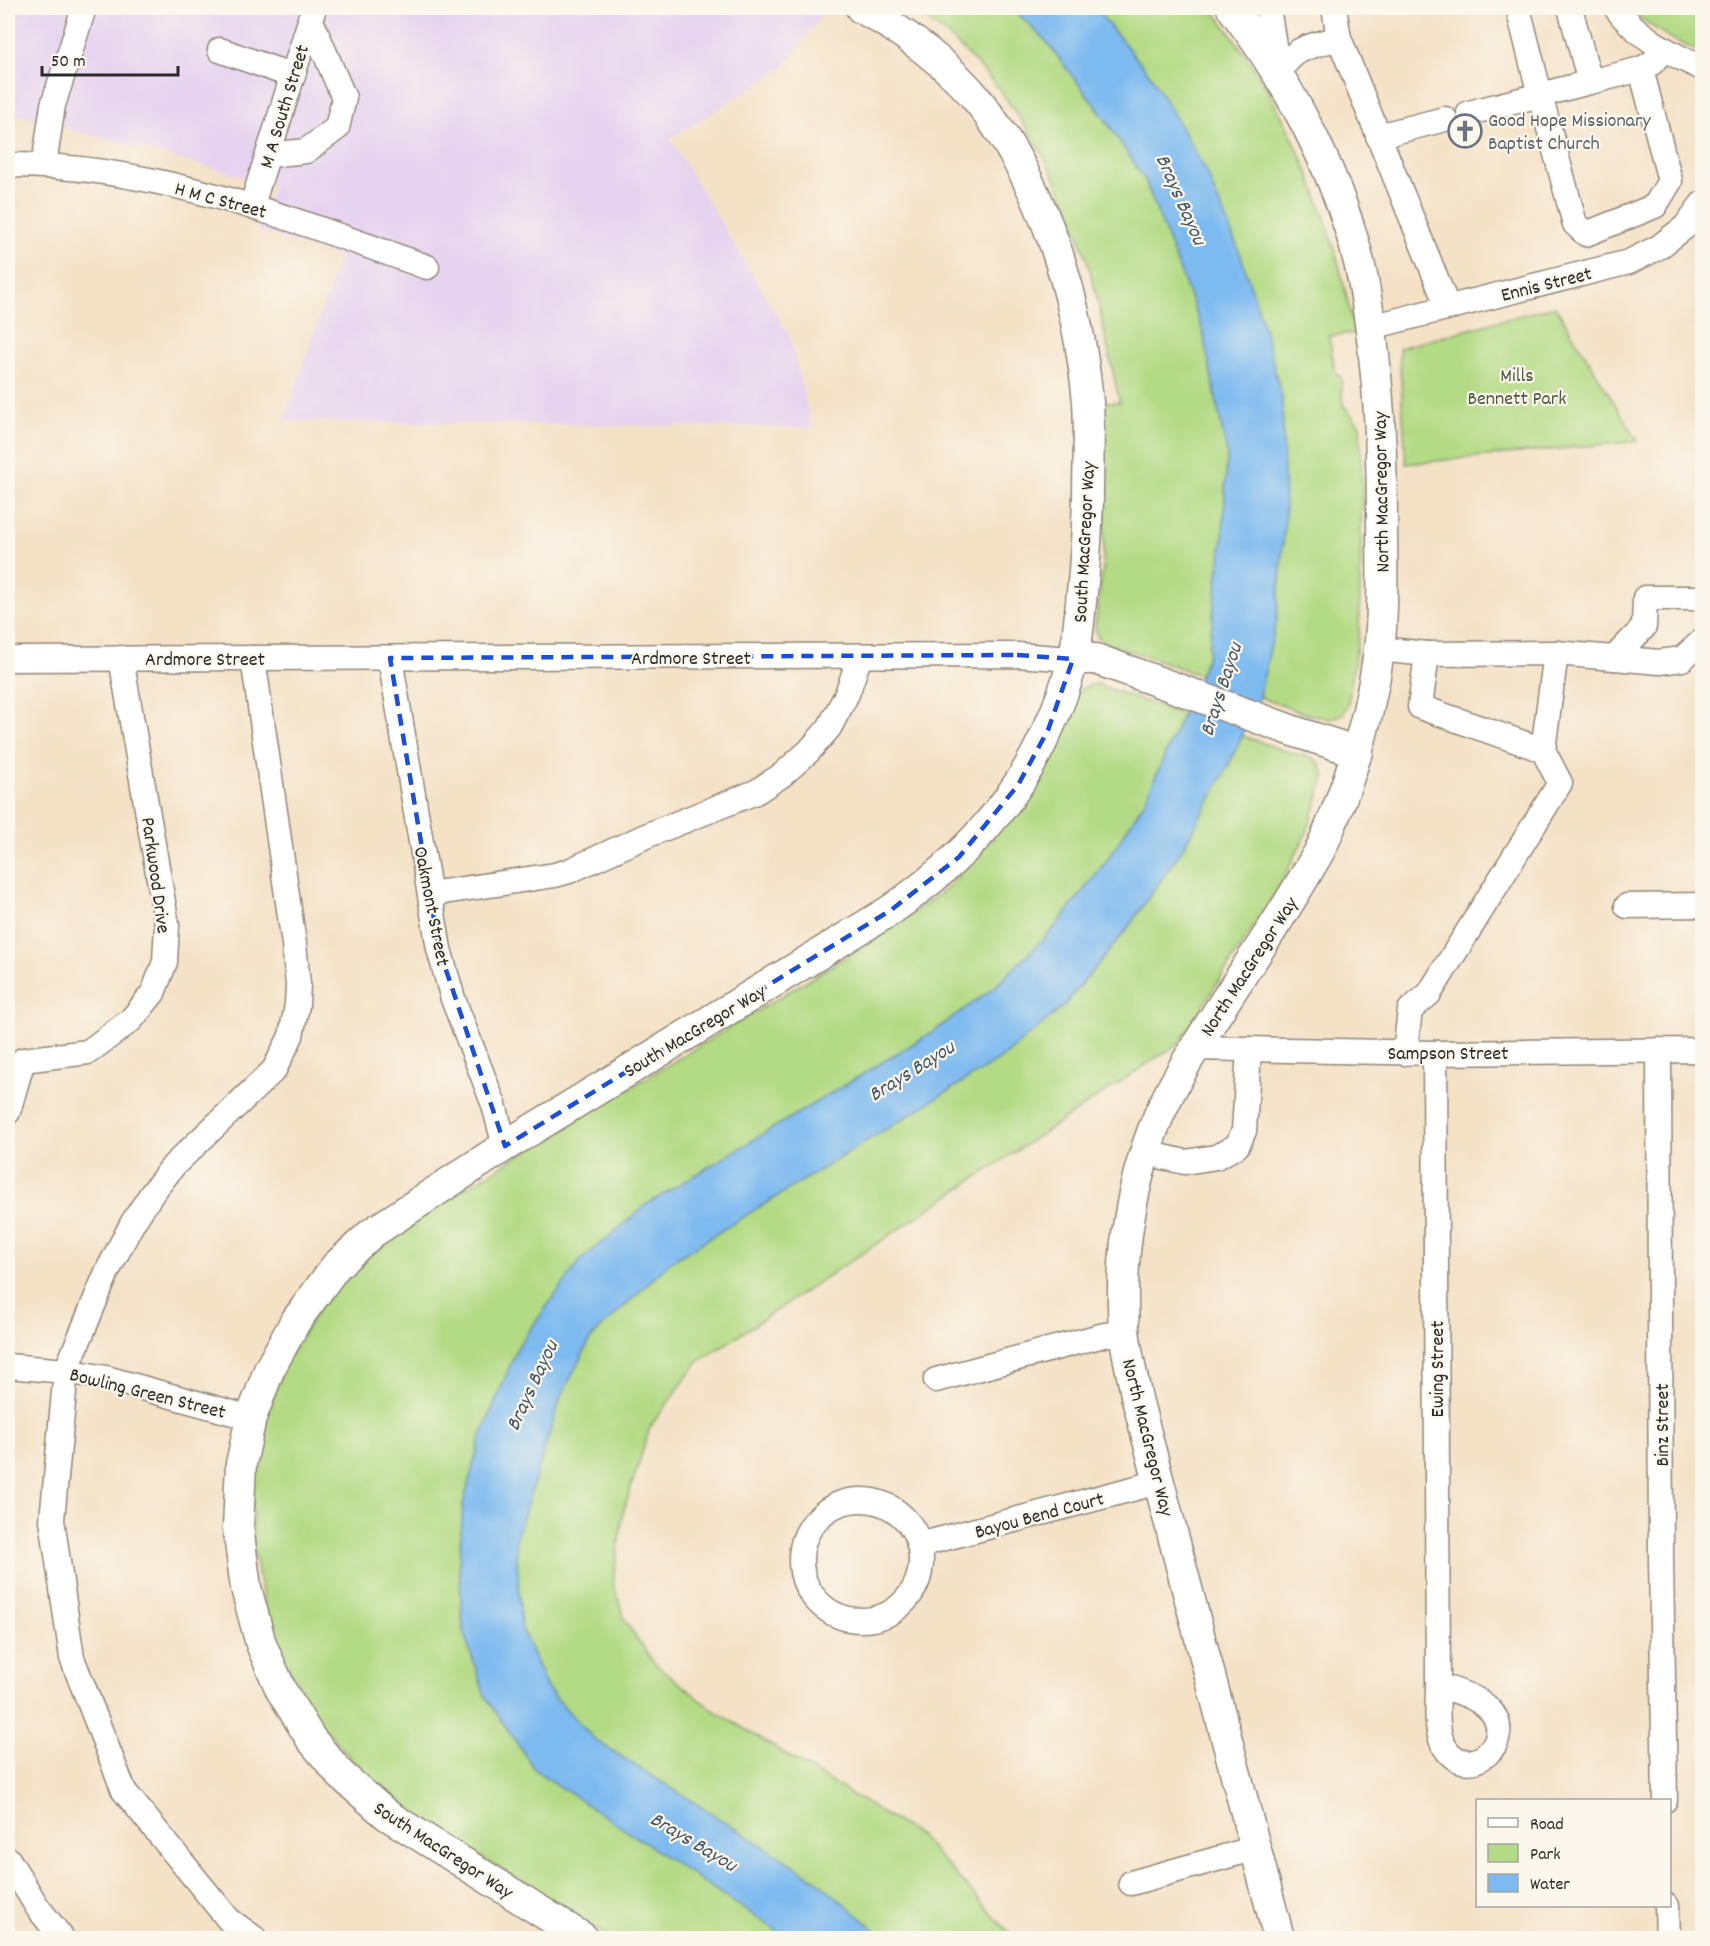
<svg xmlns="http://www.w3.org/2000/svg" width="1710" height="1946" font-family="Dekko,sans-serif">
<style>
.built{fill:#e6d3f0}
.green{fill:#b3da84;stroke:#6f8258;stroke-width:1.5}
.water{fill:#7dbaf0;stroke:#54728e;stroke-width:1.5}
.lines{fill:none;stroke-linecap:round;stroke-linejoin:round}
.minor-casing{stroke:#908678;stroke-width:27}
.major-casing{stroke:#908678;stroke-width:33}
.minor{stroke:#fff;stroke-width:24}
.major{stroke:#fff;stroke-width:30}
.marked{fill:none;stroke:#1d4ed8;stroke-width:4.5;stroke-dasharray:12 8;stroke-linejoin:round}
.labels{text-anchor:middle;stroke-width:4.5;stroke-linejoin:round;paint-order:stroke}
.street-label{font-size:20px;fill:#2b2b2b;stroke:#fbf7ec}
.worship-label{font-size:20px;fill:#5b616d;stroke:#fbf7ec;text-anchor:start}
.park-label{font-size:20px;fill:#4d5741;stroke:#fbf7ec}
.water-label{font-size:21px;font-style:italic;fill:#445666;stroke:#fbf7ec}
</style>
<rect width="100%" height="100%" fill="#fbf7ec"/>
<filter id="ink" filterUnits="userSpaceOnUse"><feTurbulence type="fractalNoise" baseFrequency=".0167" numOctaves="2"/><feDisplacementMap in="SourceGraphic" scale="12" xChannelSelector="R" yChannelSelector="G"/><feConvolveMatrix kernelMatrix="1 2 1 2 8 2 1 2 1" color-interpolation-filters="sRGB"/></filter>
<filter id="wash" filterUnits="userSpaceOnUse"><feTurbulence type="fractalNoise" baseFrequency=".008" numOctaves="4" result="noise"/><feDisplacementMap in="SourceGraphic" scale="24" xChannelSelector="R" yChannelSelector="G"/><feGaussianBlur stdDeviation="1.35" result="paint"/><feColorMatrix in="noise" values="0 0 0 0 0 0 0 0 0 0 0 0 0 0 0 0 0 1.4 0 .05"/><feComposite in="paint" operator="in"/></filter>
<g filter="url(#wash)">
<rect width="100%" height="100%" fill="#f4e1c6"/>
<!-- built -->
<path class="built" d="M8,8H813L823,13L783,68L670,139L789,335L812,428L284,421L340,257L258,231L273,185L8,112Z"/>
<!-- green -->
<g class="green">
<path d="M911,8H1211C1288,104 1332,212 1354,333L1329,336L1335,373L1341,377L1343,405L1360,425L1362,487L1359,631L1348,704L1343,714L1330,719L1303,713L1150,657L1106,644L1097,636L1095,627L1103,568L1104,541L1102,402H1120C1108,355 1101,306 1087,260C1057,161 998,66 911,8Z"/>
<path d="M1627,8H1702V52C1674,43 1651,26 1627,8Z"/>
<path d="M1555,306L1638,441L1406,464L1399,348Z"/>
<path d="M1096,684L1285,751L1315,759L1321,766L1325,777L1307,832L1280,885L1179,1043L697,1363L650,1427L623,1513L613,1582L625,1621L654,1663L713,1710L920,1836L1014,1938H610L423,1820L363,1773L321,1724L279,1650L264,1603L253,1546L252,1473L261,1434L284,1366L321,1304L361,1258L401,1227L882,935L946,889L992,839L1075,694L1085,687Z"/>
</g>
<!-- water -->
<path class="water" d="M1012,8H1095L1152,77L1205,169L1241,256L1264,328L1282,398L1285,516L1277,619L1258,701L1226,771L1181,851L1127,929L1063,1007L1002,1058L672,1261L591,1338L561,1397L516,1539L521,1626L547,1688L595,1740L814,1878L885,1938H785L774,1929L535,1770L485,1696L463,1631L459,1563L463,1504L480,1439L518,1346L580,1261L647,1204L931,1033L995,987L1055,927L1107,860L1145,801L1208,655L1223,536L1227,454L1202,328L1145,180L1103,116L1045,40Z"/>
</g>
<g filter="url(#ink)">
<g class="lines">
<defs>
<g id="minor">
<path d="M1268,8L1278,70"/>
<path d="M1334,8L1339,38"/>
<path d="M1518,8L1540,95L1590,82"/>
<path d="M1570,8L1590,82L1641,69L1652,63L1664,49"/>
<path d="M1616,8C1636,36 1671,54 1702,68"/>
<path d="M220,50L293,76"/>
<path d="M1278,75C1293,46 1310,47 1339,38L1448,308"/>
<path d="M1469,113L1540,95L1575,224L1586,234L1655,206L1670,181L1641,69"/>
<path d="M1378,136L1445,119"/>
<path d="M269,155L306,151L337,128L344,98L310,18"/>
<path d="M8,165C154,164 291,219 427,267"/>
<path d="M44,165L53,105L84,8"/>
<path d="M252,205L314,8"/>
<path d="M1371,327L1629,262L1659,247L1685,227L1702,204"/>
<path d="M1379,649L1427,654L1556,653L1660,662L1682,659L1702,641"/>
<path d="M253,658L294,944L298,984L297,1005L291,1036L274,1070L174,1165L153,1192L133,1222L107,1272L66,1371L52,1520L72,1658L124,1791L229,1920L254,1938"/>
<path d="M390,658L439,949L453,999L494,1105L505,1146"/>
<path d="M1614,658L1644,627L1645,598H1702"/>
<path d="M8,659L1017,655L1073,659"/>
<path d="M1543,750L1556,653"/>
<path d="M430,894L555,875L569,871L648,835L756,792L782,775L809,751L829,728L847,694L860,656"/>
<path d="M1627,906L1702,905"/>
<path d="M1194,1048L1435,1053L1702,1050"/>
<path d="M1659,1050L1661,1558L1665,1800"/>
<path d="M1405,1053L1410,1010L1429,994L1560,783L1543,750L1420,707L1427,654"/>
<path d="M1435,1053L1438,1685C1438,1703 1435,1728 1443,1744C1466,1788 1521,1740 1488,1708C1476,1696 1454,1691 1438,1685"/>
<path d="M8,1112L23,1060L88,1052L131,1020L153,993L165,962L167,925L121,658"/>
<path d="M1146,1153L1185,1162L1216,1157L1237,1146L1244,1131L1249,1049"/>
<path d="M8,1366L66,1371L106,1378L251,1418"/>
<path d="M936,1380L1104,1335L1124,1332"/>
<circle cx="861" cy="1560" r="60"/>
<path d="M919,1545L1159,1482"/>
<path d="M8,1859L38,1908L62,1938"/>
<path d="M1131,1883L1256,1848"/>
<path d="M1667,1906L1668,1938"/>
</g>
<g id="major">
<path d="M1232,8C1292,86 1343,183 1363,280C1378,359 1382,438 1382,517C1382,562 1384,607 1379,651C1370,718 1350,782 1323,844C1318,855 1311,865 1305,876C1286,908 1266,939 1245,970C1217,1014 1187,1057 1164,1104C1132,1172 1119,1253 1124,1329C1126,1351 1132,1373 1136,1395L1279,1938"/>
<path d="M1073,659H1096L1296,732L1358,752"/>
<path d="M583,1938L387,1815L341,1775L311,1739L281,1690L261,1644L246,1588L238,1527L241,1464L251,1418L269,1370L295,1322L336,1266L372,1233L505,1146L891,910C958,863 1015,806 1048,729C1058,708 1067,682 1073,660C1078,641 1079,621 1081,602C1085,567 1087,532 1088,497C1088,466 1090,433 1088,402C1078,296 1045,188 980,103C952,67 901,29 861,8"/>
</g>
</defs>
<!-- minor casing -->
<use href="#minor" class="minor-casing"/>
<!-- major casing -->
<use href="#major" class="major-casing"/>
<!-- minor -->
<use href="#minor" class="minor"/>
<!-- major -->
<use href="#major" class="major"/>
</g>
</g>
<!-- marked area -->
<path class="marked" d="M1017,655L1073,659L1048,730L1018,785L959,857L891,910L505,1146L439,949L390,658Z"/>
<!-- icons -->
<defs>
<symbol id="church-ring" viewBox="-11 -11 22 22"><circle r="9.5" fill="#fbf7ec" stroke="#6b7280" stroke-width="1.5"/><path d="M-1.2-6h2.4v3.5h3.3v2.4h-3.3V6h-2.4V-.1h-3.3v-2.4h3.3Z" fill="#6b7280"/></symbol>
</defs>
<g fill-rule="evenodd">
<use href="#church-ring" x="1446" y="112" width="38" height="38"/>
</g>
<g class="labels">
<!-- street labels -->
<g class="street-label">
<text transform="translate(283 106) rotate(-73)" y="7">M A South Street</text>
<text transform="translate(221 199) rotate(15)" y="7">H M C Street</text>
<text transform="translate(1546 283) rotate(-14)" y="7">Ennis Street</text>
<text transform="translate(1380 492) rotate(-91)" y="7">North MacGregor Way</text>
<text transform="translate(1083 542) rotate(-87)" y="7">South MacGregor Way</text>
<text x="691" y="664">Ardmore Street</text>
<text x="205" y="665">Ardmore Street</text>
<text transform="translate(157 875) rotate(82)" y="7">Parkwood Drive</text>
<text transform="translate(433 906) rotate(79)" y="7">Oakmont Street</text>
<text transform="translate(1248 966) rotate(-57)" y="7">North MacGregor Way</text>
<text transform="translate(694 1030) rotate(-31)" y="7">South MacGregor Way</text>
<text x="1448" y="1059">Sampson Street</text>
<text transform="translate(1436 1369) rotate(-90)" y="7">Ewing Street</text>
<text transform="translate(148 1392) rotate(14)" y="7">Bowling Green Street</text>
<text transform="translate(1661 1425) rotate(-90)" y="7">Binz Street</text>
<text transform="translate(1149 1437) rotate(76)" y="7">North MacGregor Way</text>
<text transform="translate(1039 1514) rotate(-15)" y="7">Bayou Bend Court</text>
<text transform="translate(444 1849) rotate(33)" y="7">South MacGregor Way</text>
</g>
<!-- worship labels -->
<g class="worship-label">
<text x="1488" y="126">Good Hope Missionary<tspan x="1488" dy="23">Baptist Church</tspan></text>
</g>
<!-- park labels -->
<g class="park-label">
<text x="1517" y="381">Mills<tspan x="1517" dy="23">Bennett Park</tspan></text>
</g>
<!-- water labels -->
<g class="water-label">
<text transform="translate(1182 199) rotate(66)" y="7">Brays Bayou</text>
<text transform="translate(1220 689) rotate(-72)" y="7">Brays Bayou</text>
<text transform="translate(911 1070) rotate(-32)" y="7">Brays Bayou</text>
<text transform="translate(531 1385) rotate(-65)" y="7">Brays Bayou</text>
<text transform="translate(694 1841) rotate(31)" y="7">Brays Bayou</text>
</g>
</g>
<!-- margin -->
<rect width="1710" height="1946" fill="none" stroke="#fbf7ec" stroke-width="30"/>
<!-- legend -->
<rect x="1476" y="1799" width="195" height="108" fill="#fbf7ec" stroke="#a8a59f" stroke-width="1.5"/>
<rect x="1488" y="1818" width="30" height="9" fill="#ffffff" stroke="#a8a59f" stroke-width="1.5"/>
<text x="1530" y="1829" font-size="18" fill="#2b2b2b">Road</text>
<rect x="1488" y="1844" width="30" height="18" fill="#b3da84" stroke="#a8a59f" stroke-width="1.5"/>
<text x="1530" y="1859" font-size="18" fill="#2b2b2b">Park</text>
<rect x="1488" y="1874" width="30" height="18" fill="#7dbaf0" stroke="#a8a59f" stroke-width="1.5"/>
<text x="1530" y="1889" font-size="18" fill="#2b2b2b">Water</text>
<!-- scale -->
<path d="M42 66v9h136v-9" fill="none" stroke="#2b2b2b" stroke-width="3"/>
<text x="51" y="66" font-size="18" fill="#2b2b2b" stroke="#fbf7ec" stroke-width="4.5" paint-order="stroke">50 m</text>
</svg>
